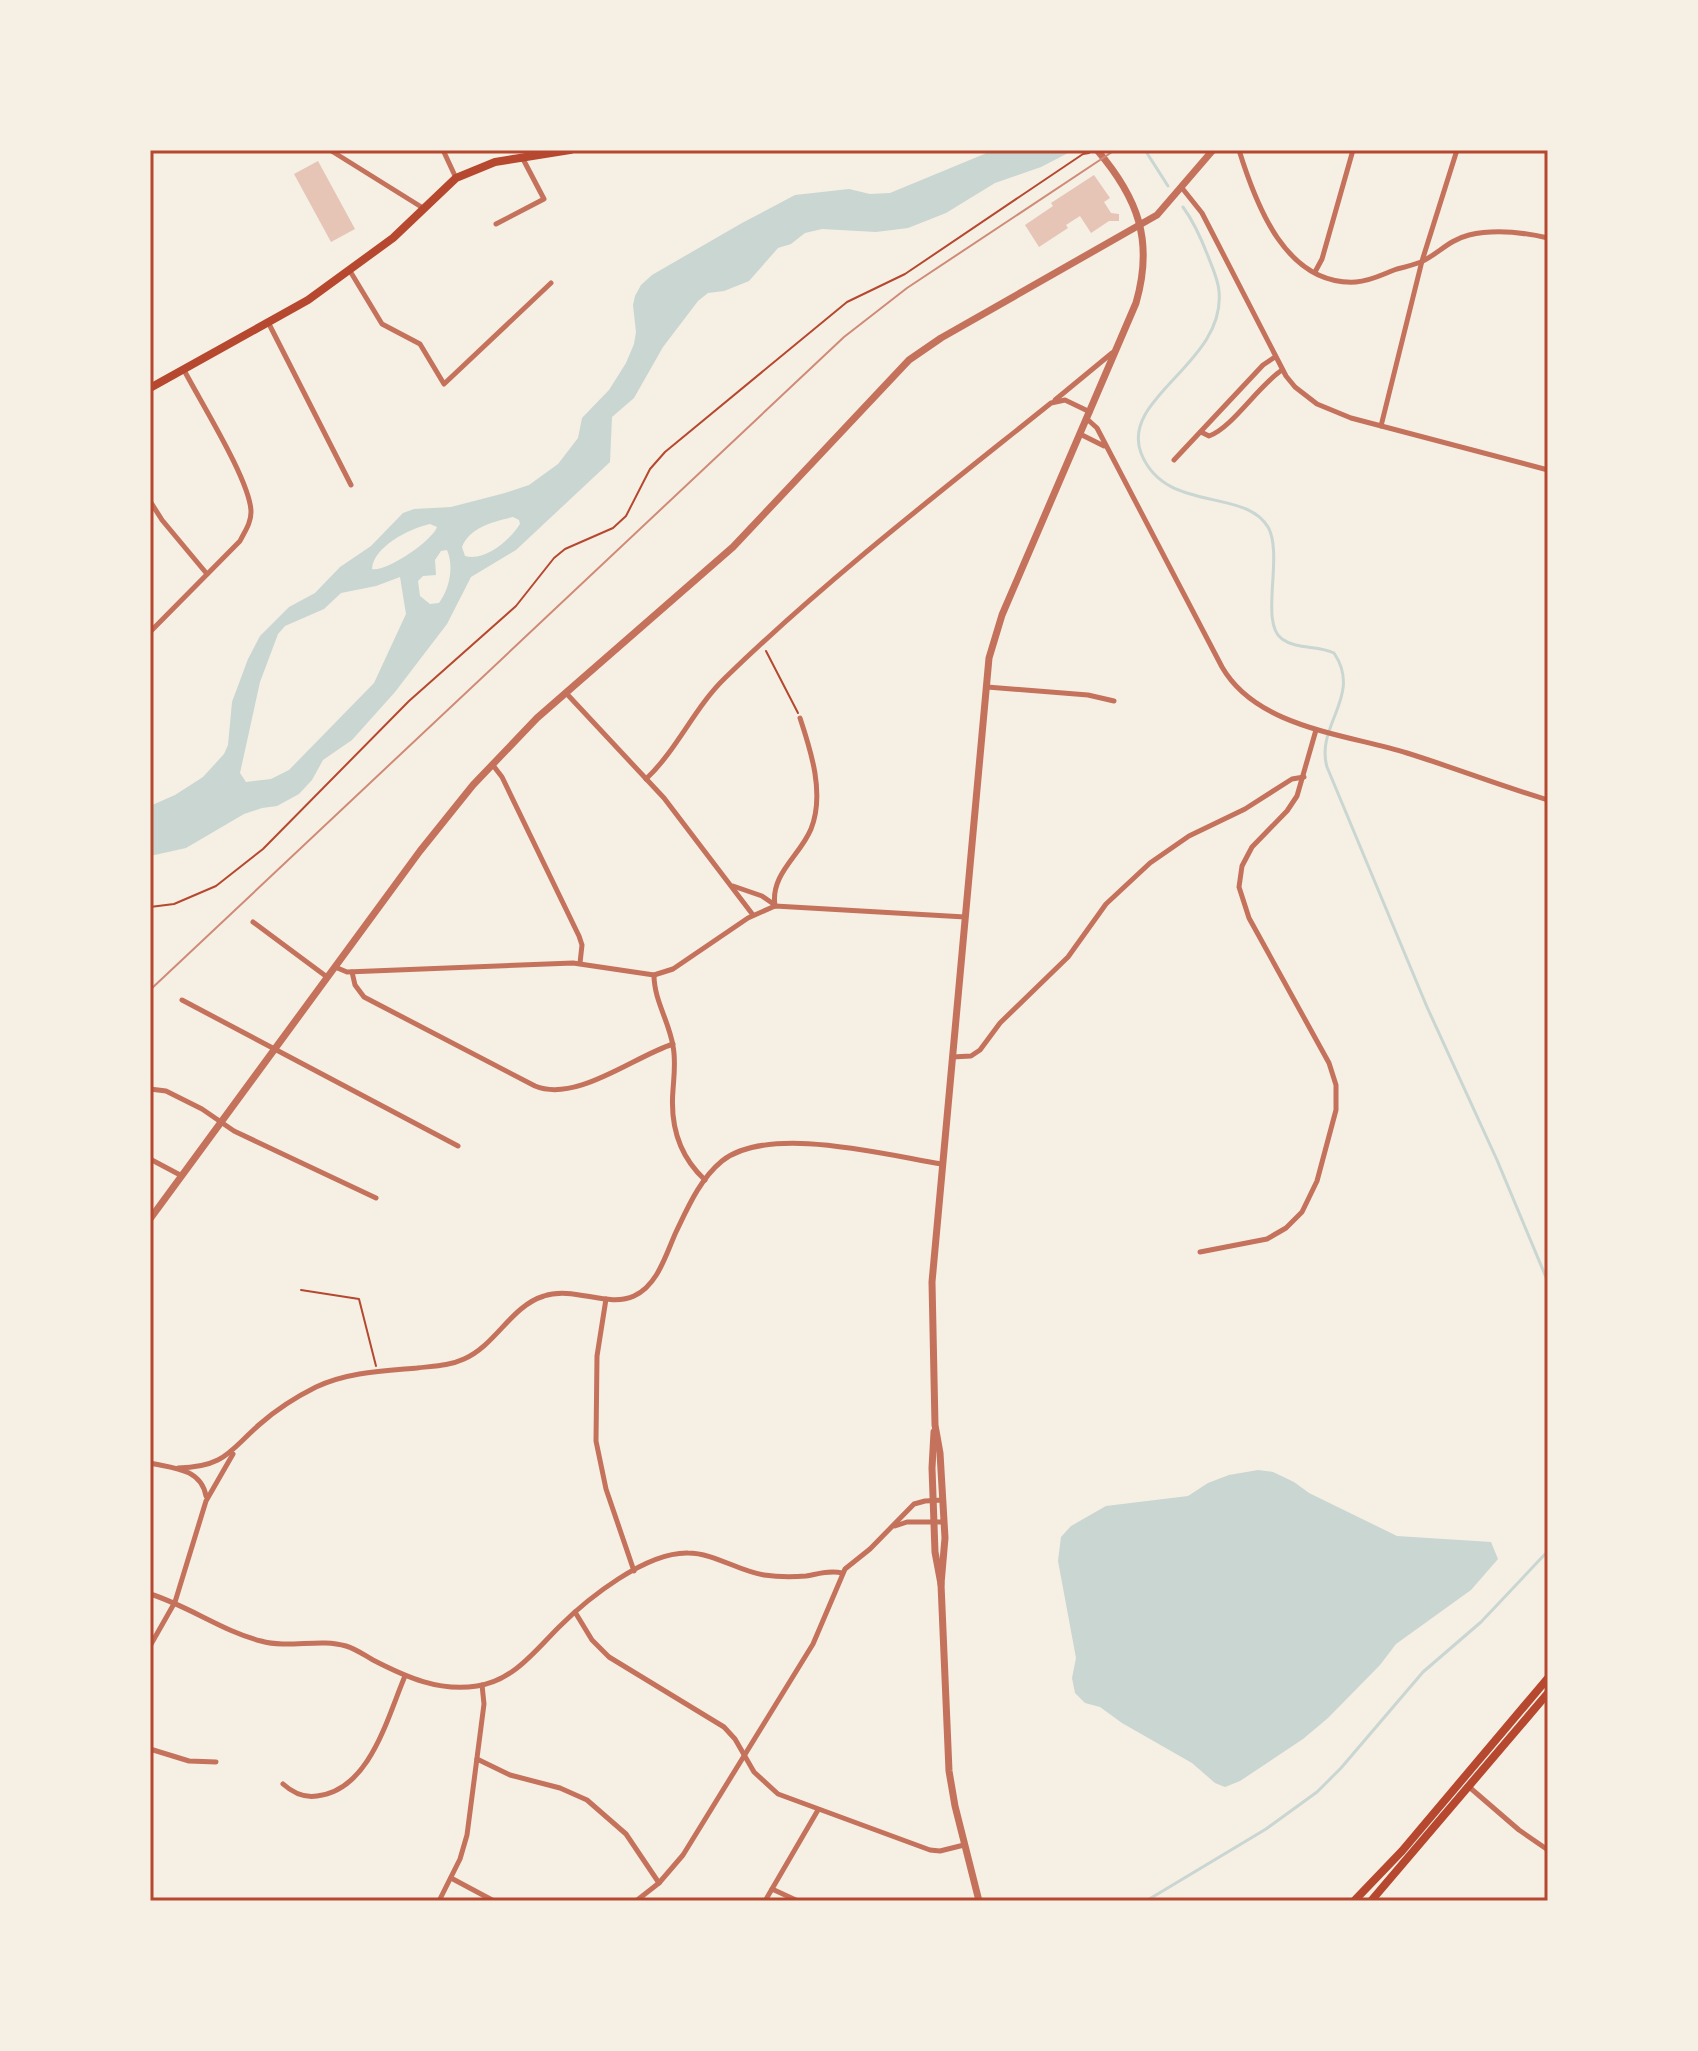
<svg xmlns="http://www.w3.org/2000/svg" width="1698" height="2051" font-family="'IBM Plex Sans',sans-serif">
<style>
.water{fill:#c9d6d2;fill-rule:evenodd}
.lines{fill:none;stroke-linecap:round;stroke-linejoin:round}
.stream{stroke:#c9d6d2;stroke-width:3}
.building{fill:#e6c5b7}
.path{stroke:#b5482f;stroke-width:2}
.minor{stroke:#c5725c;stroke-width:5}
.tertiary{stroke:#c5725c;stroke-width:7}
.secondary{stroke:#b5482f;stroke-width:8}
.primary{stroke:#b5482f;stroke-width:8}
.tram{stroke:#cf8b77;stroke-width:2}
.neatline{fill:none;stroke:#b5482f;stroke-width:3}
</style>
<rect width="100%" height="100%" fill="#f6efe4"/>
<!-- water -->
<g class="water">
<path d="M994,150H1074L1041,167L995,183L946,213L908,228L876,232L822,229L805,233L791,244L778,248L749,281L724,291L708,293L698,301L663,347L634,398L612,417L610,462L516,550L471,577L447,624L395,692L352,740L323,760L312,780L299,794L277,806L262,808L244,814L186,848L150,856V806L175,795L203,777L224,754L228,745L232,702L248,659L260,636L289,607L315,593L340,567L371,546L403,513L414,509L451,507L505,493L529,485L558,464L578,438L582,418L609,390L626,363L634,344L636,332L633,305L635,296L641,285L652,275L742,223L795,195L849,189L870,194L890,193ZM513,517L519,520L520,524C510,540 485,562 465,556L462,547C470,527 493,522 513,517ZM430,524L437,527C432,541 387,572 372,569C373,547 410,528 430,524ZM447,550C454,566 450,588 439,603L430,604L420,596L418,581L423,576L436,575L435,560L441,551ZM400,577L406,614L374,683L289,770L271,779L246,782L240,773L260,682L278,634L285,626L324,609L341,593L376,586Z"/>
<path d="M1258,1470L1273,1472L1294,1482L1309,1493L1397,1536L1491,1542L1498,1559L1471,1590L1396,1644L1380,1665L1328,1718L1303,1739L1240,1781L1225,1787L1215,1783L1192,1763L1122,1723L1100,1707L1085,1703L1075,1693L1072,1678L1076,1658L1058,1561L1061,1537L1071,1526L1106,1506L1188,1496L1208,1483L1229,1475Z"/>
</g>
<g class="lines">
<!-- stream -->
<g class="stream">
<path d="M1145,150L1168,186"/>
<path d="M1183,207C1194,222 1201,238 1208,256C1212,267 1218,279 1219,291C1226,363 1120,397 1141,453C1165,514 1244,487 1268,527C1284,555 1259,623 1282,639C1297,650 1318,645 1334,653C1363,696 1315,725 1327,767L1427,1007L1497,1160L1548,1282"/>
<path d="M1146,1901L1266,1829L1317,1792L1341,1768L1423,1672L1481,1622L1548,1551"/>
</g>
</g>
<!-- building -->
<g class="building">
<path d="M318,161L355,229L331,242L294,174Z"/>
<path d="M1094,175L1110,198L1104,202L1111,213L1119,214V221H1109L1091,233L1080,216L1066,225L1068,228L1039,247L1025,225L1053,206L1051,203Z"/>
</g>
<g class="lines">
<!-- path -->
<g class="path">
<path d="M766,651L798,713"/>
<path d="M150,907L174,904L216,886L263,849L409,701L516,606L554,558L565,549L613,528L626,516L650,469L665,452L847,302L905,274L1083,154L1089,153"/>
<path d="M301,1290L359,1299L376,1366"/>
</g>
<!-- minor -->
<g class="minor">
<path d="M330,150L423,208"/>
<path d="M443,150L456,178"/>
<path d="M1239,150C1256,205 1286,286 1356,282C1371,281 1383,274 1397,269C1405,267 1413,265 1421,262C1438,254 1449,240 1469,235C1495,229 1522,232 1548,238"/>
<path d="M1182,188L1202,213L1286,376L1295,387L1317,404L1351,418L1548,470"/>
<path d="M496,224L544,199L523,159"/>
<path d="M350,271L382,324L420,344L444,384L551,283"/>
<path d="M1315,272L1322,259L1353,150"/>
<path d="M268,322L351,485"/>
<path d="M1055,400L1112,353"/>
<path d="M1087,419L1097,428L1222,667C1257,728 1346,734 1407,753C1455,768 1501,786 1548,800"/>
<path d="M1381,426L1422,261L1457,150"/>
<path d="M1201,432L1209,436C1232,428 1258,386 1282,370"/>
<path d="M1080,434L1104,446"/>
<path d="M1174,460L1263,365L1275,357"/>
<path d="M150,501L162,520L207,574"/>
<path d="M150,632L240,541C245,531 251,523 251,512C251,482 200,401 184,370"/>
<path d="M987,687L1088,695L1114,701"/>
<path d="M566,693L664,798L753,915"/>
<path d="M492,764L502,777L579,936L582,945L580,963"/>
<path d="M646,779C677,750 694,708 725,678C827,579 940,492 1051,403L1065,400L1090,412"/>
<path d="M733,886L762,896L775,905"/>
<path d="M775,906C770,874 800,856 811,829C825,794 811,751 800,718"/>
<path d="M253,922L327,977"/>
<path d="M335,967L347,972L573,963L654,975L673,969L748,918L775,906L965,917"/>
<path d="M352,972L355,985L364,997L535,1086C576,1103 633,1057 673,1044"/>
<path d="M654,975C654,1000 669,1021 673,1046C676,1061 674,1075 673,1090C670,1125 679,1156 705,1180"/>
<path d="M182,1000L458,1146"/>
<path d="M952,1057L971,1056L980,1050L1000,1023L1068,957L1106,904L1150,863L1189,836L1245,809L1292,779L1304,777"/>
<path d="M150,1089L166,1091L202,1109L234,1131L376,1198"/>
<path d="M150,1159L182,1176"/>
<path d="M1200,1252L1267,1239L1286,1228L1302,1212L1317,1181L1336,1110V1085L1329,1063L1249,918L1239,887L1242,866L1252,847L1287,811L1297,796L1316,730"/>
<path d="M606,1299L597,1356L596,1441L606,1489L634,1571"/>
<path d="M150,1463C172,1468 201,1468 206,1496"/>
<path d="M178,1468C225,1467 229,1451 260,1424C277,1409 296,1397 316,1387C348,1372 382,1371 417,1368C433,1366 449,1366 464,1359C496,1345 511,1306 544,1296C574,1286 608,1308 634,1296C658,1285 666,1254 676,1232C688,1207 700,1179 722,1161C768,1124 886,1155 942,1164"/>
<path d="M895,1526L907,1522H944"/>
<path d="M150,1594C189,1606 222,1631 261,1641C289,1649 319,1638 346,1646C356,1649 364,1655 373,1660C406,1677 439,1692 477,1686C513,1681 535,1651 559,1627C588,1598 646,1552 688,1553C714,1553 738,1571 764,1575C778,1577 792,1577 806,1576C818,1574 830,1570 842,1573"/>
<path d="M575,1612L592,1640L609,1657L724,1727L735,1739L754,1772L778,1794L930,1850L940,1851L964,1845"/>
<path d="M150,1646L175,1602L206,1501L233,1454"/>
<path d="M150,1749L189,1761L216,1762"/>
<path d="M477,1759L510,1775L560,1788L587,1800L626,1834L659,1883"/>
<path d="M283,1784C293,1793 304,1798 317,1796C370,1790 387,1718 405,1676"/>
<path d="M1468,1786L1519,1830L1548,1850"/>
<path d="M451,1878L494,1901"/>
<path d="M772,1889L798,1901"/>
<path d="M439,1901L460,1859L467,1835L484,1704L482,1685"/>
<path d="M636,1901L659,1883L683,1855L813,1644L845,1569L870,1549L914,1504L925,1501L943,1500"/>
<path d="M765,1901L818,1810"/>
</g>
<!-- tertiary -->
<g class="tertiary">
<path d="M150,1219L420,851L473,785L537,718L733,547L909,360L941,338L1157,215L1213,150"/>
<path d="M934,1432L932,1468L935,1552L941,1584L949,1771L955,1806L979,1901"/>
<path d="M941,1584L945,1538L940,1453L935,1425L932,1282L989,658L1002,615L1136,303C1154,241 1138,198 1097,150"/>
</g>
<!-- secondary -->
<path class="secondary" d="M150,388L308,300L393,238L456,178L495,162L570,150"/>
<!-- primary -->
<g class="primary">
<path d="M1354,1901L1402,1851L1548,1678"/>
<path d="M1371,1901L1548,1693"/>
</g>
<!-- tram -->
<path class="tram" d="M150,990L844,337L907,288L1115,150"/>
</g>
<!-- border -->
<rect width="1698" height="2051" fill="none" stroke="#f6efe4" stroke-width="304"/>
<rect x="152" y="152" width="1394" height="1747" class="neatline"/>
</svg>
